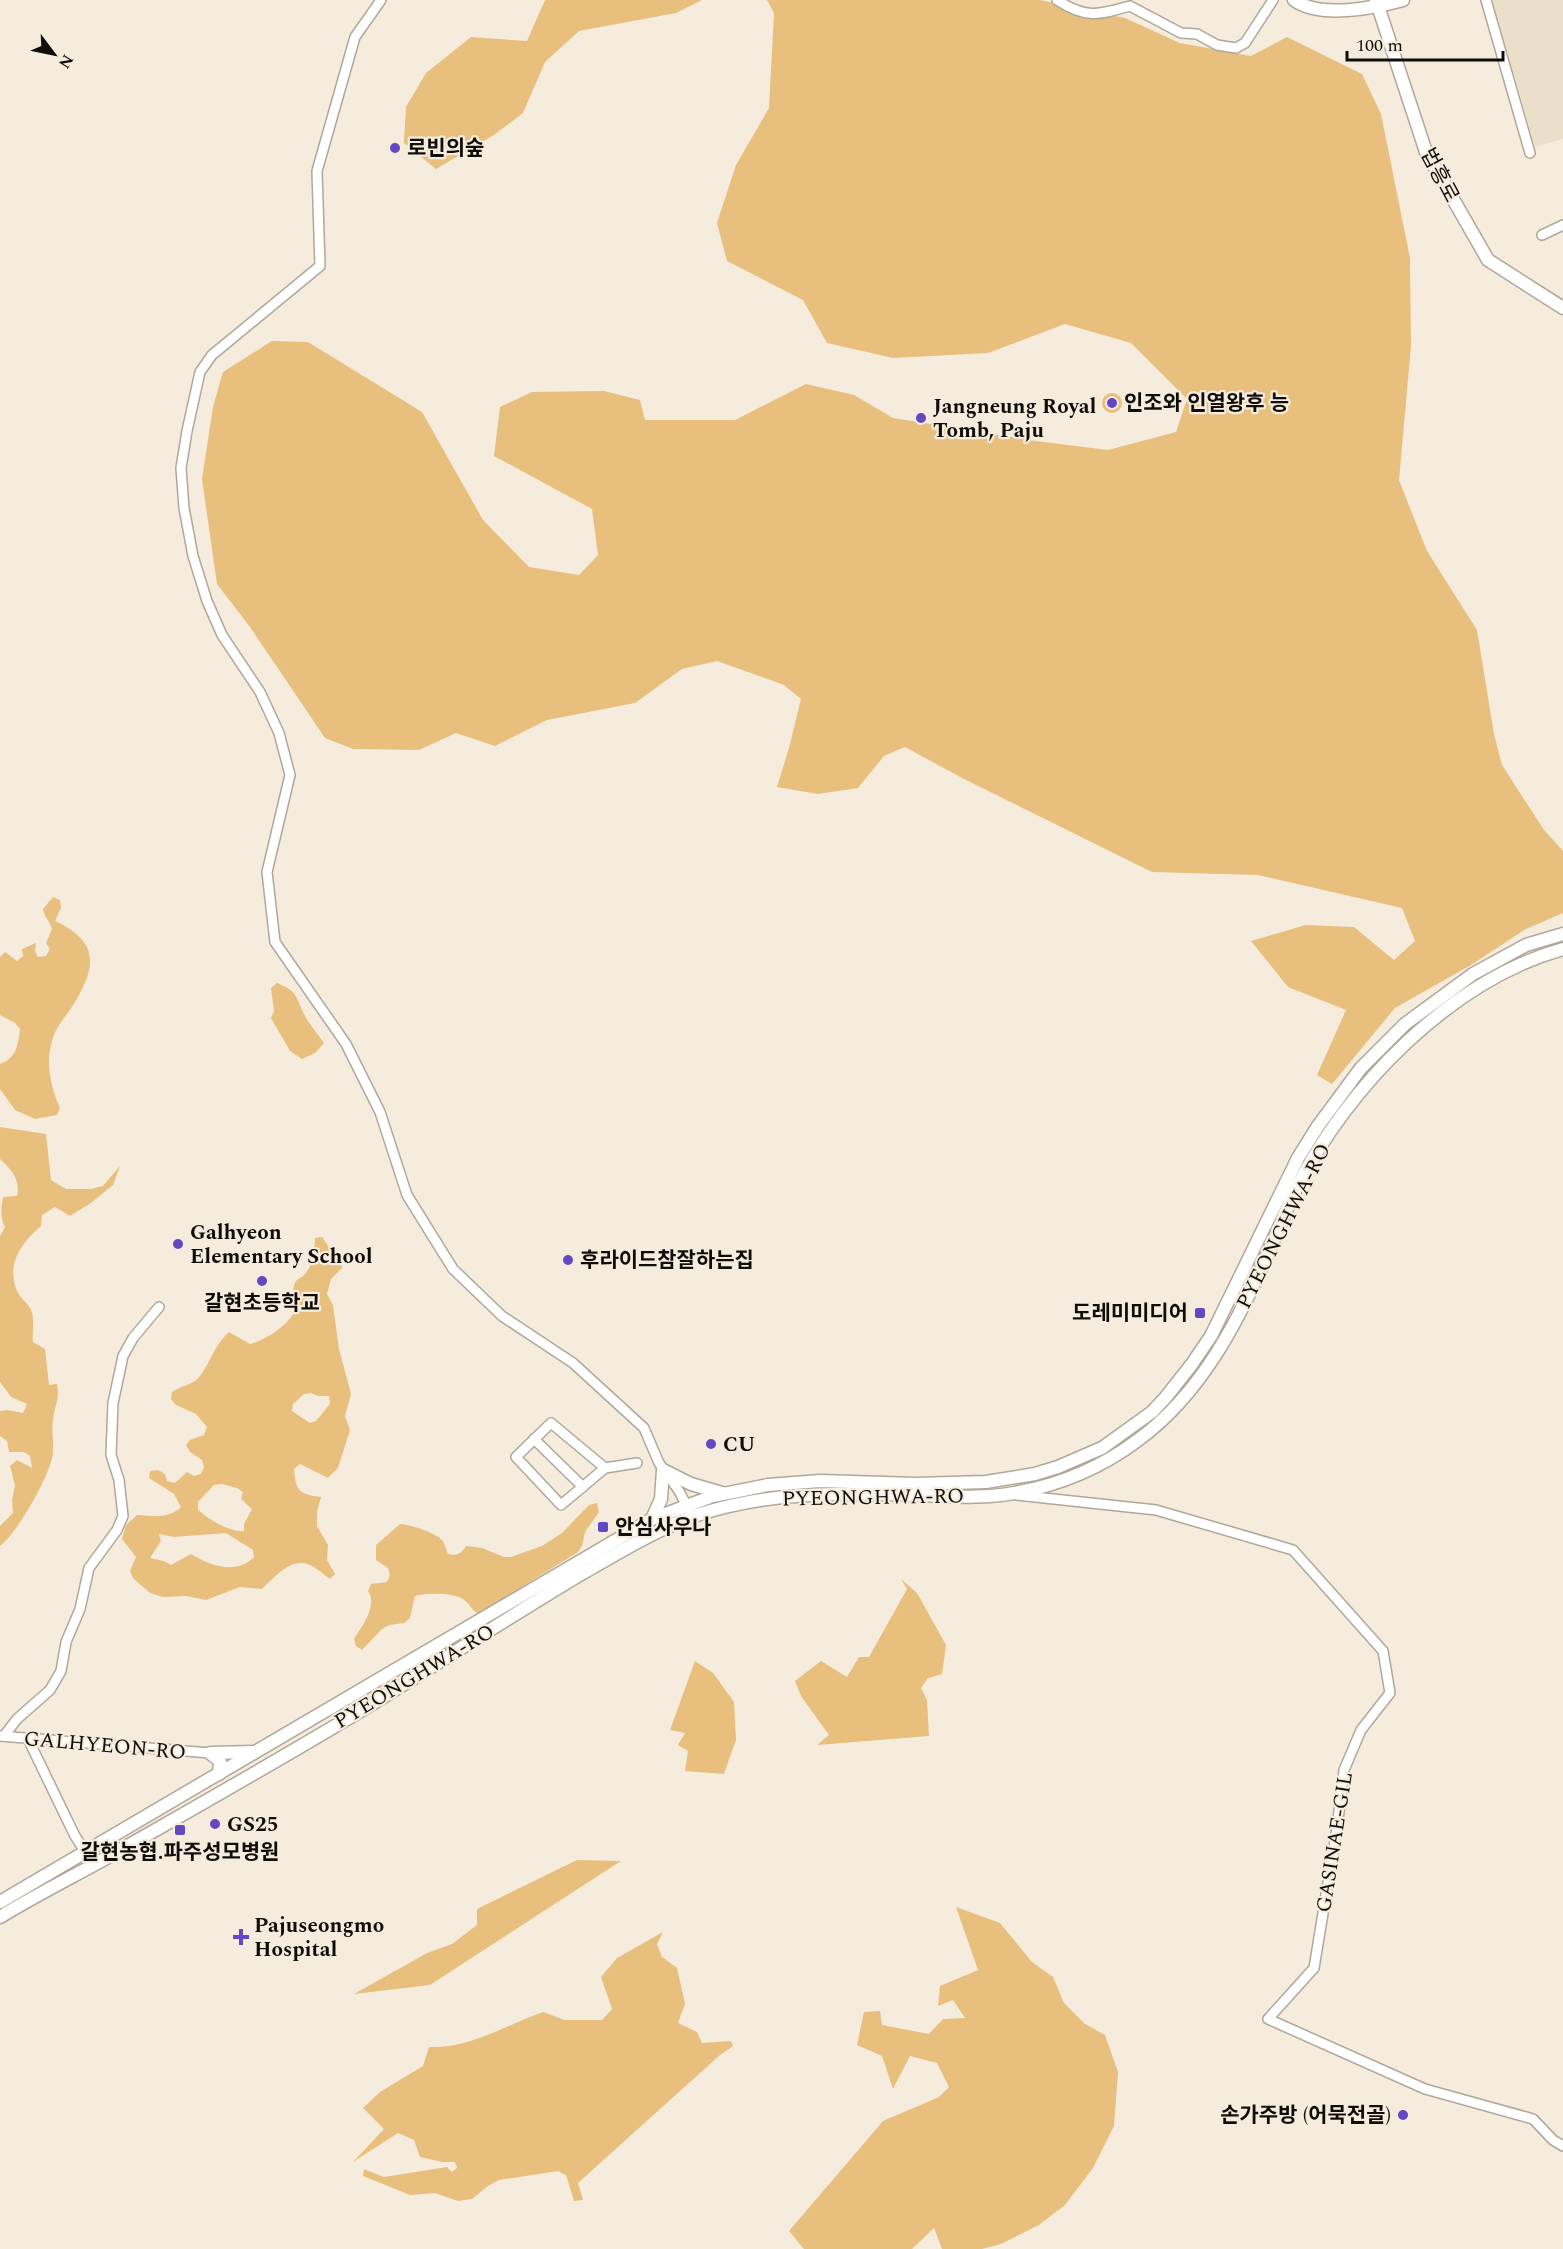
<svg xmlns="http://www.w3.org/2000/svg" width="1563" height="2249" font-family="Spectral,'Noto Sans KR',serif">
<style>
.built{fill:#ecdfca}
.green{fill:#e8bf7d;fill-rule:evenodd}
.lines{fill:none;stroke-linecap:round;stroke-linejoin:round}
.street-casing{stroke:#b0a799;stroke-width:12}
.secondary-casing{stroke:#b0a799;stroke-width:15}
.street{stroke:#fff;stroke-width:9}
.secondary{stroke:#fff;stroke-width:12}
.poi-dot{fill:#6448c1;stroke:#f5ecde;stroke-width:2}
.labels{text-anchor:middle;stroke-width:4.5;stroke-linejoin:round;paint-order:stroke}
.poi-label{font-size:21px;font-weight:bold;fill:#110e09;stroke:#f5ecde;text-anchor:start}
.street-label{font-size:21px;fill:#110e09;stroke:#f5ecde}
</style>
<rect width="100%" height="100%" fill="#f5ecde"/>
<!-- built -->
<path class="built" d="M1492,0H1563V139L1535,147Z"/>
<!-- green -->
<g class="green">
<path d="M545,0H702L676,13L579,31L545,62L523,113L494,135L436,169L404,143L406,107L426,73L471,37L527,41Z"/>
<path d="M767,0H1040L1125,18L1180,43L1251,56L1287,37L1362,74L1381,114L1410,258L1411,346L1399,480L1427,551L1477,630L1494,734L1502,765L1544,830L1563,851V913L1526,929L1471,965L1395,1008L1332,1084L1317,1075L1346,1010L1288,987L1251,941L1306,925L1354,927L1394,960L1415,941L1402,908L1258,875L1152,872L964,779L905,747L884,756L858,788L818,794L777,787L789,748L801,699L784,685L717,661L682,669L635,703L547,720L495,746L456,733L419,750L353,749L325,738L250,627L217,584L202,479L213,407L223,372L272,341L308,342L422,412L483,520L529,567L579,575L598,555L592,509L494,456L500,407L532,392L604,391L640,400L645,420H735L806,384L854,395L893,418L1036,441L1108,450L1176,432L1187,399L1131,343L1065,324L988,353L893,358L827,343L803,300L727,261L717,223L736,165L769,108L774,13Z"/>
<circle cx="1112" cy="403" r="10"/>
<path d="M53,897L60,900L61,908L55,921C97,940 98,964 75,1002C67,1016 56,1025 52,1041C45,1064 51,1087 60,1108L57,1115L35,1119L15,1110L0,1089V1064C17,1058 18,1044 20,1029L15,1023L0,1015V957L5,952L17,961L23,956L22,949L36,943L35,951L38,957L46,956L50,949L46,943L52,929C50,921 44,917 43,909Z"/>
<path d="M277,983C298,992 295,995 304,1014C309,1024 318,1034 324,1043L315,1053L302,1059L290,1051L271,1018L274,1011L271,988Z"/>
<path d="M0,1127L46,1134L51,1180L66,1189H91L103,1186L120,1166L113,1185L91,1203L70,1216L55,1207L42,1215L41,1226C21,1244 6,1263 17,1291C20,1298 28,1303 31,1310C35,1318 32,1333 33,1342L45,1349L49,1385L57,1384C60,1403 54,1405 53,1421C51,1433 55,1445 52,1458C47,1480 18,1532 0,1546V1526L13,1513L12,1500L15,1485L10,1466L17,1460L32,1468L30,1456L24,1452H9L7,1441L0,1436V1411L7,1410L23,1413L27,1404L11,1397L0,1382V1236L5,1227C0,1217 1,1209 3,1197L17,1196C21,1180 11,1169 0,1159Z"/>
<path d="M322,1237L335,1256L342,1261V1268L331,1279L327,1294L333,1305L339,1349L351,1394L345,1416L350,1430L338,1468L328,1478L300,1464L294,1469C296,1492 299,1494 321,1497L317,1511V1526L328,1545L327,1560L335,1574L330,1579C323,1574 317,1568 310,1565C291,1556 274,1578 262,1589L240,1587L206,1600L186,1596L163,1597L150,1593L133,1578L130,1571L136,1557L122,1539L126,1525L137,1515C152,1516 169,1519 181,1507L174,1494L149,1478L150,1471L158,1470L165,1474L167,1481L175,1483L187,1472L194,1476L201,1474L204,1467L202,1460L190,1452L186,1445L190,1440L204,1435L207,1427L196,1414L176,1405L171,1399L172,1392C181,1385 193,1386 200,1376C212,1360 213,1347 229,1332L250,1344C262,1342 291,1324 294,1311C296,1302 291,1292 295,1283C297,1278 302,1278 305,1274C314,1263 314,1251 315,1238ZM311,1393L318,1396H329L330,1404L316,1421L310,1423L292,1411L293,1404L304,1394ZM222,1484L237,1488L243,1492L241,1499L252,1509L244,1524V1531C232,1533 206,1519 198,1509V1502L214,1485ZM226,1533L253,1550L254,1557C237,1575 210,1566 191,1554L171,1565L164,1561L150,1558L161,1541L159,1534L174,1537Z"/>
<path d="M597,1503L599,1512L585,1532L582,1546L578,1552L478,1614C470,1608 470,1604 464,1600C455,1592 426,1593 415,1596L410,1618L404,1623L389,1625L382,1629L362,1650L356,1646L354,1639C362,1626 378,1606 368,1591L371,1584L387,1582L390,1575L388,1568L376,1560V1545L400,1524C409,1524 436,1533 442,1540C445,1543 446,1550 448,1554C457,1556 461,1554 466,1546L482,1548L504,1557H511L542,1546L562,1533L589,1505Z"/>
<path d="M901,1579L917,1593L946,1645L942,1674L928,1678L921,1688L927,1700L929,1736L817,1745L829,1735L801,1696L795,1681L821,1661L847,1677L859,1657H869L907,1589Z"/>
<path d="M695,1661L713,1673L734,1702L736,1740L724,1774L685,1771L688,1751L678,1745L685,1733L670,1730Z"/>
<path d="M577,1860L621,1861L430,1985L354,1994L427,1953L452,1944L477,1925V1909Z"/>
<path d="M956,1907L1000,1923L1032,1962L1053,1977L1064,2003L1085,2024L1105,2035L1118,2072L1114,2126L1093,2168L1065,2205L1039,2225L1001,2244L982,2249H942L934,2228L912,2249H804L789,2231L883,2121L939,2097L949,2087L937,2063L910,2056L893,2089L882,2056L857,2045L864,2012L880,2011L882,2025L929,2034L943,2019L965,2018L953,2000L938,2006L940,1986L978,1970Z"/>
<path d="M663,1932L657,1944L662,1957L677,1968L685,2004L678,2023L697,2032L702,2043L731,2041L733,2046L720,2055L578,2183L583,2200L574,2201L566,2175L558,2171L499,2180L488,2186L472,2199L458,2201L435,2193L410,2195L363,2176L364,2169L384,2177L447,2167L452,2172L457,2168L455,2162H442L420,2157L414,2140L398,2133L353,2162L384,2129L363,2108L380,2092L423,2066L429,2047C468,2049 507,2025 543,2012L565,2020H602L612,2009L601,1977L617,1958Z"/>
</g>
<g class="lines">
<defs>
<g id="street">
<path d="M381,0L355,37L317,171L320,266L212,355L200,372L187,431L181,468L184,508L193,556L207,601L222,635L260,692L279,733L290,775L267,872L275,942L346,1044L380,1112L407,1195L453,1269L502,1316L573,1363L644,1428L659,1463L679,1491L689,1510"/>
<path d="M1057,0C1086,19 1098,15 1130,6L1181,33L1197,34L1217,45L1236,48L1245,43L1273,0"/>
<path d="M1486,0L1530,153"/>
<path d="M1542,235L1563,225"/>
<path d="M534,1439L583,1487"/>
<path d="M605,1468L551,1423L516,1457L561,1505L605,1468L637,1463"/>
<path d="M1016,1495L1156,1510L1293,1550L1383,1651L1390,1693L1361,1730L1344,1770L1337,1828L1314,1968L1268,2019L1425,2089L1533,2119L1553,2140L1563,2146"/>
<path d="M0,1736L210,1753"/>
<path d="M4,1736L17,1719L50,1690L61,1671L66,1642L80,1609L89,1568L117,1530L123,1516L119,1480L111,1455L113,1403L123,1356L133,1338L159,1307"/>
<path d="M28,1739L75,1836L94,1865"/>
</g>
<g id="secondary">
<path d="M1294,0C1320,19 1374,8 1403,0"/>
<path d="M1376,0L1426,152L1488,260L1563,308"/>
<path d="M652,1519L661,1499L663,1470L691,1484L722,1493"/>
<path d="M219,1774L220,1761L210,1753L254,1752"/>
<path d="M0,1902L652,1519L713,1496L768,1485L820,1481L916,1484L986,1482L1035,1474L1058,1467L1102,1448L1152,1412L1166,1397L1192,1364L1211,1336L1298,1158L1318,1126L1361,1068L1405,1024L1473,974L1526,945L1563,934"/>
<path d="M0,1917C36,1895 74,1876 110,1856C194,1808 279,1760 362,1710C434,1666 504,1620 576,1577C615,1555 654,1530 697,1515C769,1491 842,1493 917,1495C949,1496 983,1499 1014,1493C1060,1485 1101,1468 1138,1440C1201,1394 1238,1322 1269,1251C1278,1231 1286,1209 1296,1189C1347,1087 1451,980 1563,949"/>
</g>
</defs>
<!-- street casing -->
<use href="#street" class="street-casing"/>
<!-- secondary casing -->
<use href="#secondary" class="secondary-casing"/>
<!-- street -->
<use href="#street" class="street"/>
<!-- secondary -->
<use href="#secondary" class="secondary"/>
</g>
<!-- markers -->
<g class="poi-dot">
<circle cx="395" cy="148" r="6"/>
<circle cx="1112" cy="403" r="6"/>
<circle cx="921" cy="418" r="6"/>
<circle cx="178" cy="1244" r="6"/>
<circle cx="568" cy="1260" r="6"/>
<circle cx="262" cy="1281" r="6"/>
<rect x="1194" y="1307" width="12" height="12" rx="3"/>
<circle cx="711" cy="1444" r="6"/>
<rect x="597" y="1521" width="12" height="12" rx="3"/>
<circle cx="215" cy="1824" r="6"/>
<rect x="174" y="1824" width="12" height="12" rx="3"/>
<path d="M238 1928h6v6h6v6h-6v6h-6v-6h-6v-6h6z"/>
<circle cx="1403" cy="2115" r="6"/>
</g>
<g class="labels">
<!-- poi labels -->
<g class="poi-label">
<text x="407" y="155">로빈의숲</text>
<text x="1124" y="410">인조와 인열왕후 능</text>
<text x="933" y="413">Jangneung Royal<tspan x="933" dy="24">Tomb, Paju</tspan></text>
<text x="190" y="1239">Galhyeon<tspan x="190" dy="24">Elementary School</tspan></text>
<text x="580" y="1267">후라이드참잘하는집</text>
<text x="262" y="1310" text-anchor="middle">갈현초등학교</text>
<text x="1188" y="1320" text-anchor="end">도레미미디어</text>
<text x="723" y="1451">CU</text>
<text x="615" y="1534">안심사우나</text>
<text x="227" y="1831">GS25</text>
<text x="180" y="1859" text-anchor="middle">갈현농협.파주성모병원</text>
<text x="254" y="1932">Pajuseongmo<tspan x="254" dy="24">Hospital</tspan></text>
<text x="1391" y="2122" text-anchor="end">손가주방 (어묵전골)</text>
</g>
<!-- street labels -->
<g class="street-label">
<text transform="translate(1440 175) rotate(62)" y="7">법흥로</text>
<text transform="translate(1283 1226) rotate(-63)" y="7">PYEONGHWA-RO</text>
<text transform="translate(873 1497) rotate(-1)" y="7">PYEONGHWA-RO</text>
<text transform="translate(414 1676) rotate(-31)" y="7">PYEONGHWA-RO</text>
<text transform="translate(105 1745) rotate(5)" y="7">GALHYEON-RO</text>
<text transform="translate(1334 1842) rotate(-81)" y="7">GASINAE-GIL</text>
</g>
</g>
<!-- north arrow -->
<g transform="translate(54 54) rotate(122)" stroke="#f5ecde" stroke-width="4.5" paint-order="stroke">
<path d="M0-4.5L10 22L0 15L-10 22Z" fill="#110e09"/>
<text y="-9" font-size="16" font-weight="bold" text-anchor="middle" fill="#110e09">N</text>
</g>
<!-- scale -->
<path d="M1347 51v9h156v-9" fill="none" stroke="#110e09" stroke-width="3"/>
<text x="1356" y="51" font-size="18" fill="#110e09" stroke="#f5ecde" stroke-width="4.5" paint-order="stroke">100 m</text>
</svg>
